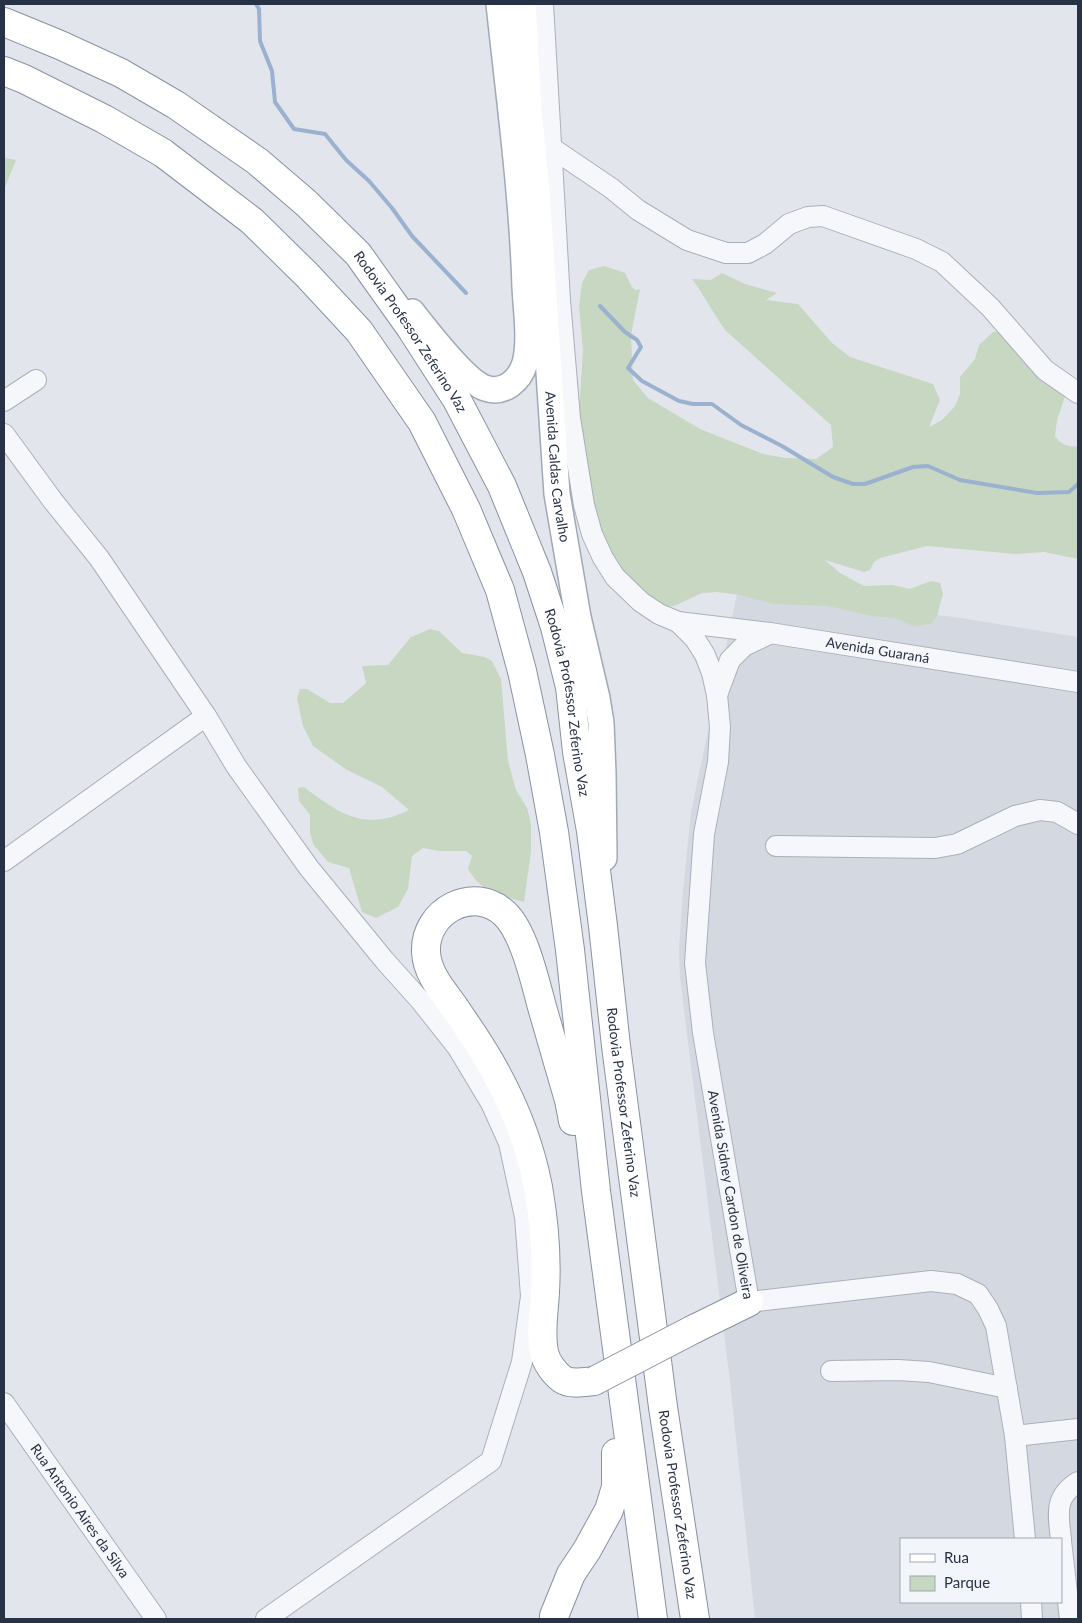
<svg xmlns="http://www.w3.org/2000/svg" width="1082" height="1623" font-family="Lato,sans-serif">
<style>
.built{fill:#d4d8e1;fill-rule:evenodd}
.green{fill:#c7d7c2}
.lines{fill:none;stroke-linecap:round;stroke-linejoin:round}
.stream{stroke:#9ab1cf;stroke-width:4}
.minor-casing{stroke:#aab0ba;stroke-width:22}
.major-casing{stroke:#a0a9b9;stroke-width:28}
.highway-casing{stroke:#8892a4;stroke-width:30}
.minor{stroke:#f6f7fa;stroke-width:20}
.major{stroke:#fff;stroke-width:25}
.highway{stroke:#fff;stroke-width:28}
.highway-bridge-casing{stroke:#8892a4;stroke-width:30;stroke-linecap:butt}
.highway-bridge{stroke:#fff;stroke-width:28}
.labels{text-anchor:middle;stroke-width:4;stroke-linejoin:round;paint-order:stroke}
.street-label{font-size:14px;fill:#283246;stroke:#f2f5f9}
</style>
<rect width="100%" height="100%" fill="#e2e6ec"/>
<!-- built -->
<path class="built" d="M737,594L955,617L1078,637V1619H755L730,1382L680,977L679,948L683,890L691,812ZM901,1539H1061V1602H901Z"/>
<!-- green -->
<g class="green">
<path d="M4,158L16,160L4,190Z"/>
<path d="M604,266L625,273L632,287L636,290L640,289L631,335L633,380L648,398L700,429L763,454L786,458L816,459L833,447L831,425L725,330C713,313 704,295 692,279L711,280L722,273L745,284L777,293L766,300L798,304L832,343L850,357L933,384L940,400L929,427L942,420L955,406L960,394V377L975,359L979,345L993,332L1008,331L1069,385L1057,420L1055,436C1060,444 1069,448 1078,446V559L1044,552L1015,554L927,546L880,558L874,562L870,570L864,572L825,560L840,573L864,586L892,585L910,589L931,581L940,583L943,594L937,616L932,623L924,625L913,626L895,618L872,616L828,606L774,604L740,595L717,592L702,593L674,606L661,607L640,592L603,545L577,442L583,351L579,306L582,283L589,270Z"/>
<path d="M430,629L439,631L462,653L485,657L492,661L501,679L508,761L516,790L527,808L531,824V851L524,902C500,896 481,892 468,869L472,856L466,851H439L423,848L412,856L408,889L398,907L376,918L362,912L349,868L328,862L313,844L310,832V815L299,801L298,788L304,787C340,814 364,832 409,810L382,787L347,770L313,746L303,726L297,698L300,689H307L330,703H343L366,683L362,666L388,665L411,637Z"/>
</g>
<g class="lines">
<!-- stream -->
<g class="stream">
<path d="M256,4L259,9L260,41L272,71L275,102L294,129L325,134L346,160L369,181L392,208L412,236L466,293"/>
<path d="M600,306L625,332L637,340L641,347L628,368L642,381L679,401L693,404H712L741,425L782,446L833,477L853,484H865L913,467L928,466L960,480L1037,493L1069,492L1078,484"/>
</g>
<defs>
<g id="minor">
<path id="s1" d="M543,4L560,300L570,418L584,505L592,534L603,558L615,577L641,602L659,614L678,622L770,633L1078,682"/>
<path d="M552,148L611,188L638,210L687,240L726,253H748L765,244L789,224L808,217L823,216L916,249L942,262L990,307L1045,370L1078,393"/>
<path d="M4,401L36,380"/>
<path d="M4,434L53,501L99,558L206,716L236,766L309,868L385,961L420,1000L458,1048L491,1103L509,1143L525,1217L531,1296L522,1362L491,1461L266,1619"/>
<path id="s2" d="M678,622L695,639L705,655L712,673L717,695L720,727L718,762L704,834L695,963L703,1033L749,1302L931,1281L957,1284L978,1294L988,1309L996,1326L1015,1436L1025,1539"/>
<path d="M717,695L730,660L744,646L769,634"/>
<path d="M776,846L935,848L957,844L1015,816L1040,810L1057,812L1078,824"/>
<path d="M4,861L206,716"/>
<path d="M831,1371L898,1370L929,1372L1007,1388"/>
<path id="s3" d="M4,1403L156,1619"/>
<path d="M1015,1436L1078,1429"/>
<path d="M1061,1539C1058,1514 1054,1497 1078,1482"/>
<path d="M1061,1541L1070,1619"/>
<path d="M1031,1602L1032,1619"/>
</g>
<g id="major">
<path id="s4" d="M523,4L529,108L537,191L557,494L578,617L597,698L601,723L603,773L604,858"/>
<path d="M412,312C427,331 465,381 485,388C504,395 520,380 525,363C531,341 526,310 525,287C522,193 509,98 499,4"/>
</g>
<g id="highway">
<path id="s5" d="M4,22L60,45L121,73L176,105L257,161L306,203L358,254L410,327L457,400L502,486L537,572L555,627L570,687L577,752L591,831L603,926L616,1046L663,1407L695,1619"/>
<path d="M4,71L24,79L104,119L163,153L252,221L307,275L359,331L422,422L466,509L500,590L522,671L540,755L554,832L570,950L596,1191L653,1619"/>
<path d="M573,1121L569,1100C560,1069 551,1038 542,1007C535,981 524,932 505,914C474,884 424,911 426,952C427,974 443,991 455,1008C465,1023 475,1037 484,1052C509,1093 529,1140 538,1187C544,1221 547,1258 545,1292C544,1312 540,1333 544,1352C546,1362 554,1373 562,1379C571,1385 584,1382 594,1381"/>
<path d="M694,1329L749,1302"/>
<path d="M554,1619V1616L571,1574L587,1550L609,1510L616,1487V1453"/>
</g>
</defs>
<!-- minor casing -->
<use href="#minor" class="minor-casing"/>
<!-- major casing -->
<use href="#major" class="major-casing"/>
<!-- highway casing -->
<use href="#highway" class="highway-casing"/>
<!-- minor -->
<use href="#minor" class="minor"/>
<!-- major -->
<use href="#major" class="major"/>
<!-- highway -->
<use href="#highway" class="highway"/>
<defs>
<path id="highway-bridge" d="M594,1381L694,1329"/>
</defs>
<!-- highway-bridge casing -->
<use href="#highway-bridge" class="highway-bridge-casing"/>
<!-- highway-bridge -->
<use href="#highway-bridge" class="highway-bridge"/>
</g>
<g class="labels">
<!-- street labels -->
<g class="street-label">
<text dy="5" stroke="none"><textPath href="#s5" startOffset="521">Rodovia Professor Zeferino Vaz</textPath></text>
<text dy="5" stroke="none"><textPath href="#s4" startOffset="464">Avenida Caldas Carvalho</textPath></text>
<text dy="5" stroke="none"><textPath href="#s1" startOffset="862">Avenida Guaraná</textPath></text>
<text dy="5" stroke="none"><textPath href="#s5" startOffset="928">Rodovia Professor Zeferino Vaz</textPath></text>
<text dy="5" stroke="none"><textPath href="#s5" startOffset="1332">Rodovia Professor Zeferino Vaz</textPath></text>
<text dy="5" stroke="none"><textPath href="#s2" startOffset="589">Avenida Sidney Cardon de Oliveira</textPath></text>
<text dy="5" stroke="none"><textPath href="#s5" startOffset="1738">Rodovia Professor Zeferino Vaz</textPath></text>
<text dy="5" stroke="none"><textPath href="#s3" startOffset="132">Rua Antonio Aires da Silva</textPath></text>
</g>
</g>
<!-- border -->
<rect width="1082" height="1623" fill="none" stroke="#283246" stroke-width="10"/>
<!-- legend -->
<rect x="900" y="1538" width="162" height="65" fill="#f2f5f9" stroke="#a1a7b1"/>
<rect x="910" y="1554" width="25" height="8" fill="#ffffff" stroke="#a1a7b1"/>
<text x="944" y="1563" font-size="15" fill="#283246">Rua</text>
<rect x="910" y="1576" width="25" height="15" fill="#c7d7c2" stroke="#a1a7b1"/>
<text x="944" y="1588" font-size="15" fill="#283246">Parque</text>
</svg>
